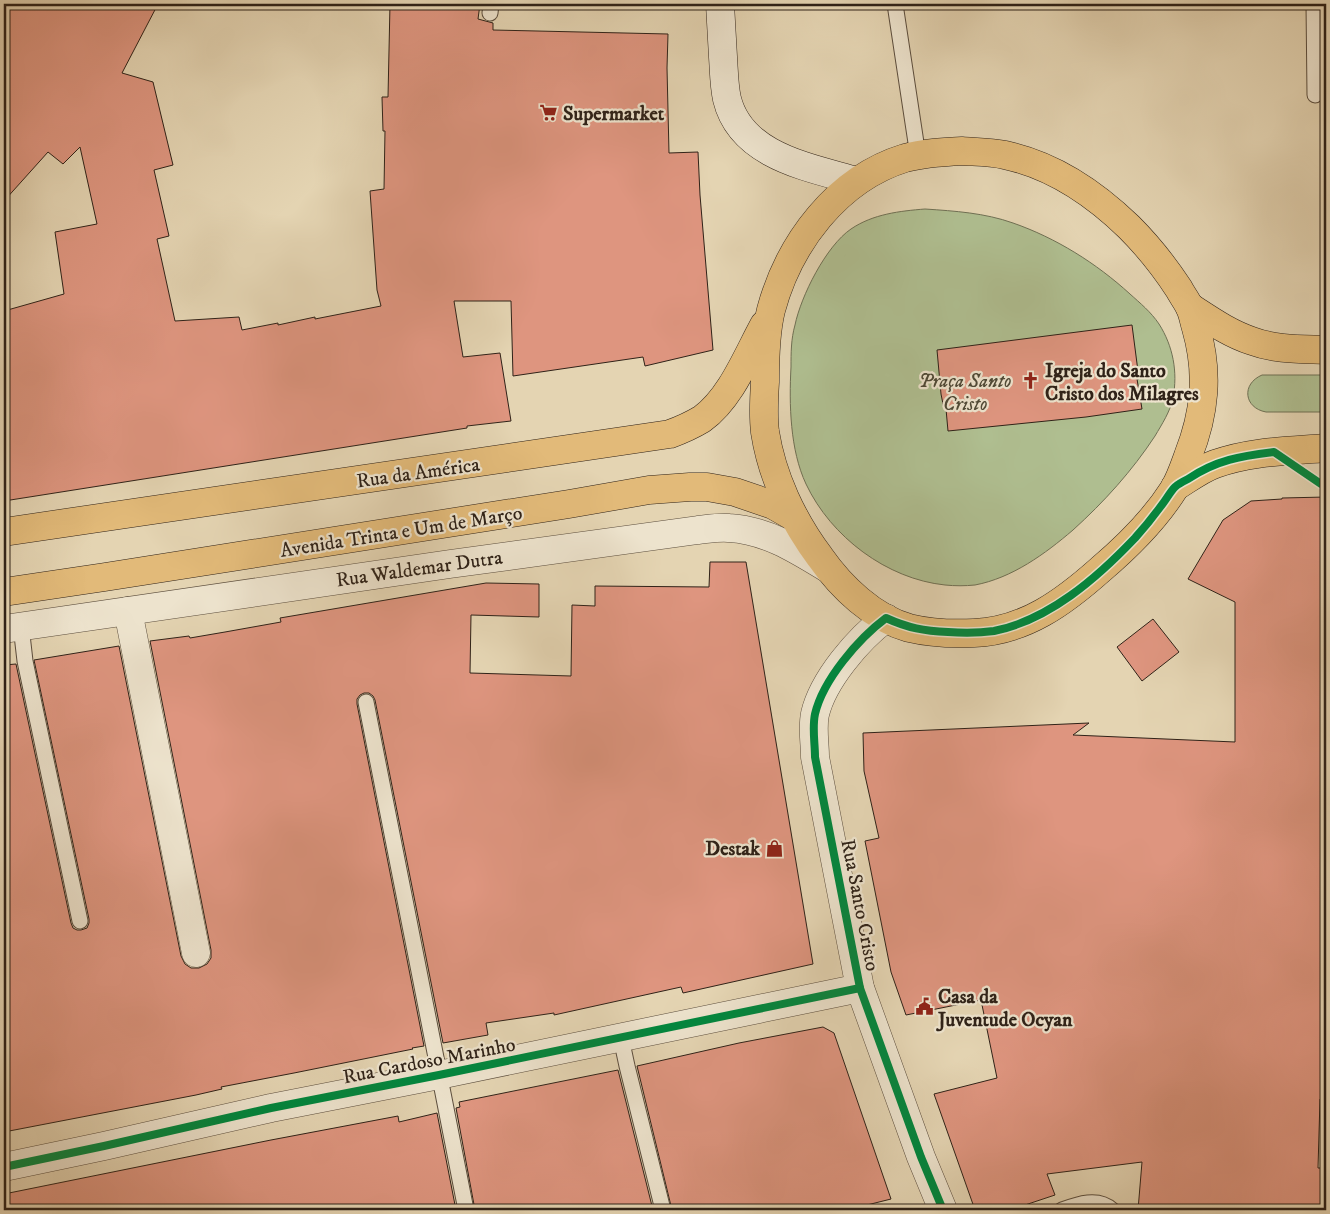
<svg xmlns="http://www.w3.org/2000/svg" width="1330" height="1214" font-family="'IM FELL DW Pica',serif">
<style>
.green{fill:#afbe90;stroke:#6f7054}
.building{fill:#de957f;stroke:#2f2218}
.lines{fill:none;stroke-linecap:round;stroke-linejoin:round}
.service-casing{stroke:#5c4e3e;stroke-width:17}
.minor-casing{stroke:#5c4e3e;stroke-width:29}
.tertiary-casing{stroke:#5c4e3e;stroke-width:29}
.secondary-casing{stroke:#2f2218;stroke-width:29}
.primary-casing{stroke:#2f2218;stroke-width:29}
.service{stroke:#ede3cd;stroke-width:15}
.minor{stroke:#ede3cd;stroke-width:28}
.tertiary{stroke:#ede3cd;stroke-width:28}
.secondary{stroke:#ede3cd;stroke-width:28}
.primary{stroke:#e2ba79;stroke-width:28}
.cycleway-casing{stroke:#ede3cd;stroke-width:11}
.cycleway{stroke:#00873e;stroke-width:8}
.labels{text-anchor:middle;stroke-width:4.5;stroke-linejoin:round;paint-order:stroke}
.poi-label{font-size:20px;font-weight:bold;fill:#2f2218;stroke:#ede3cd;text-anchor:start}
.park-label{font-size:20px;font-style:italic;fill:#4f4936;stroke:#ede3cd}
.street-label{font-size:20px;fill:#2f2218;stroke:#ede3cd}
</style>
<rect width="100%" height="100%" fill="#e4d4b2"/>
<filter id="stains"><feTurbulence type="fractalNoise" baseFrequency=".004" numOctaves="4"/><feColorMatrix values="0 0 0 0 .2 0 0 0 0 .09 0 0 0 0 .02 0 0 0 .5 -.17"/></filter>
<radialGradient id="worn" r=".72"><stop offset=".6" stop-color="#630" stop-opacity="0"/><stop offset="1" stop-color="#630" stop-opacity=".3"/></radialGradient>
<!-- green -->
<g class="green">
<path d="M925,209C955,211 985,213 1013,223C1056,238 1096,263 1130,294C1140,303 1151,312 1159,324C1173,346 1178,372 1173,398C1170,412 1162,424 1155,436C1132,471 1104,502 1073,530C1045,554 1012,578 975,585C965,586 955,586 945,585C887,579 831,537 806,484C790,450 789,404 791,367C791,353 791,339 795,325C801,296 826,246 851,229C873,214 900,211 925,209Z"/>
<path d="M1262,375H1326V412H1266C1244,408 1241,384 1262,375Z"/>
</g>
<!-- building -->
<g class="building">
<path d="M4,4H158L122,73L153,82L173,165L154,170L169,236L157,239L175,321L239,317L242,330L278,323V325L315,317V319L381,306L377,290L370,191L384,189L385,131H383L382,97H388L390,4H480L478,19L493,23V30L668,34L667,68L669,153L698,152L700,195L713,350L645,366L643,357L513,376L511,301H454L463,357L500,353L511,421L467,426V428L4,501V311L64,294L55,232L97,224L80,147L63,164L48,152L4,201Z"/>
<path d="M1132,325L1139,379H1137L1142,409L1086,417L948,431L946,409H944L941,394L937,350Z"/>
<path d="M1326,497V1098L1320,1099L1318,1168H1326V1210H1138L1142,1162L1047,1174L1055,1195L1010,1210H975L934,1094L997,1078L981,1000L906,1015L891,972L865,841L879,838L864,771L863,733L1089,723L1073,735L1235,742V602L1188,579L1223,520L1251,501L1282,499V498Z"/>
<path d="M710,562H746L813,964L683,993L681,987L554,1015V1013L486,1023L488,1035L443,1043L375,700L373,696L369,693H364L360,695L357,699V704L424,1046L412,1048L413,1049L294,1073L221,1087L222,1089L196,1095L4,1132V665L16,664L71,923L73,928L77,930H81L87,928L89,923V919L34,660L119,646L181,956L185,964L191,968H199L207,964L211,958V950L150,641L189,636L190,638L225,632L281,622L280,618L486,583L539,584V617L471,615L470,673L571,676L572,605L595,606V586L709,587Z"/>
<path d="M1153,619L1179,652L1142,681L1117,647Z"/>
<path d="M823,1027L834,1033L891,1199L847,1210H672L637,1066L739,1043Z"/>
<path d="M618,1070L653,1210H475L456,1108L460,1107L459,1102Z"/>
<path d="M437,1113L456,1210H4V1194L271,1140L398,1116L399,1122Z"/>
</g>
<g class="lines">
<defs>
<g id="service">
<path d="M895,4L918,156"/>
<path d="M1314,4L1315,95"/>
<path d="M490,13L491,4"/>
<path d="M21,626L25,661L80,921"/>
<path d="M366,702L466,1210"/>
<path d="M621,1038L627,1066L663,1210"/>
<path d="M1062,1210C1078,1204 1098,1197 1112,1210"/>
</g>
<g id="minor">
<path d="M128,611L196,953"/>
<path d="M4,629L450,564L698,530C708,529 719,527 729,528C766,530 796,549 827,568"/>
<path d="M4,1167L104,1146L271,1108L439,1075L860,988"/>
</g>
<path id="tertiary" d="M886,618C858,639 823,680 815,714C812,728 815,743 815,757L860,988L921,1157L943,1210"/>
<path id="secondary" d="M720,4C721,22 722,39 723,57C724,71 724,86 727,99C741,156 808,167 856,181"/>
<g id="primary">
<path d="M962,151C976,152 991,152 1005,155C1052,165 1095,194 1129,227C1148,246 1164,266 1179,289C1182,295 1187,301 1190,308C1193,314 1194,322 1196,328C1209,373 1205,413 1188,456C1184,467 1180,479 1174,489C1155,519 1128,546 1101,569C1064,602 1025,631 974,633C953,634 930,633 909,628C873,618 841,587 820,557C793,521 772,477 765,432C763,416 764,398 765,382C765,360 766,330 771,310C789,243 837,179 905,158C924,153 943,152 962,151Z"/>
<path d="M1190,307C1210,320 1230,334 1252,341C1276,350 1302,349 1326,350"/>
<path d="M1175,487C1188,479 1201,469 1215,464C1251,451 1289,451 1326,448"/>
<path d="M4,532L670,434C681,430 692,425 702,419C731,398 747,356 764,325"/>
<path d="M4,592L105,577L569,504L649,490L690,487H707L735,492L773,505L794,517"/>
</g>
</defs>
<!-- service casing -->
<use href="#service" class="service-casing"/>
<!-- minor casing -->
<use href="#minor" class="minor-casing"/>
<!-- tertiary casing -->
<use href="#tertiary" class="tertiary-casing"/>
<!-- secondary casing -->
<use href="#secondary" class="secondary-casing"/>
<!-- primary casing -->
<use href="#primary" class="primary-casing"/>
<!-- service -->
<use href="#service" class="service"/>
<!-- minor -->
<use href="#minor" class="minor"/>
<!-- tertiary -->
<use href="#tertiary" class="tertiary"/>
<!-- secondary -->
<use href="#secondary" class="secondary"/>
<!-- primary -->
<use href="#primary" class="primary"/>
<defs>
<g id="cycleway">
<path d="M4,1167L104,1146L271,1108L439,1075L860,988"/>
<path d="M943,1210L921,1157L860,988L815,757C815,743 812,728 815,714C823,680 858,639 886,618C908,628 924,631 948,632C963,633 979,633 994,631C1049,620 1097,578 1135,538C1144,528 1153,517 1161,506C1166,500 1170,492 1175,487C1178,484 1184,481 1188,479C1216,460 1241,456 1274,452L1321,484H1326"/>
</g>
</defs>
<!-- cycleway casing -->
<use href="#cycleway" class="cycleway-casing"/>
<!-- cycleway -->
<use href="#cycleway" class="cycleway"/>
</g>
<!-- icons -->
<defs>
<symbol id="supermarket-bare" viewBox="-9 -9 18 18"><path d="M-6-5.5h2.5l.6 2H6L4.5 2H-2.5L-4.4-4H-6ZM-1.5 3.2a1.3 1.3 0 1 0 .1 0ZM3 3.2a1.3 1.3 0 1 0 .1 0Z" fill="#8f2418" stroke="#ede3cd" stroke-width="2.5" paint-order="stroke"/></symbol>
<symbol id="church-bare" viewBox="-9 -9 18 18"><path d="M-1.2-6h2.4v3.5h3.3v2.4h-3.3V6h-2.4V-.1h-3.3v-2.4h3.3Z" fill="#8f2418" stroke="#ede3cd" stroke-width="2.5" paint-order="stroke"/></symbol>
<symbol id="shop-bare" viewBox="-9 -9 18 18"><path d="M-5-2.5h2.3a2.7 3.5 0 0 1 5.4 0H5L5.5 6h-11ZM-1.5-2.5h3a1.5 2.3 0 0 0-3 0Z" fill="#8f2418" stroke="#ede3cd" stroke-width="2.5" paint-order="stroke"/></symbol>
<symbol id="civic-bare" viewBox="-9 -9 18 18"><path d="M-.6-6.5H3V-4.5H.6V-3L4-1V1h2V6H-6V1h2V-1L-.6-3ZM-1.2 2.5V6h2.4V2.5Z" fill="#8f2418" stroke="#ede3cd" stroke-width="2.5" paint-order="stroke"/></symbol>
</defs>
<g fill-rule="evenodd">
<use href="#supermarket-bare" x="536" y="100" width="25" height="25"/>
<use href="#church-bare" x="1018" y="368" width="25" height="25"/>
<use href="#shop-bare" x="762" y="836" width="25" height="25"/>
<use href="#civic-bare" x="912" y="994" width="25" height="25"/>
</g>
<g class="labels">
<!-- poi labels -->
<g class="poi-label">
<text x="563" y="120">Supermarket</text>
<text x="1045" y="377">Igreja do Santo<tspan x="1045" dy="23">Cristo dos Milagres</tspan></text>
<text x="760" y="855" text-anchor="end">Destak</text>
<text x="938" y="1003">Casa da<tspan x="938" dy="23">Juventude Ocyan</tspan></text>
</g>
<!-- park labels -->
<g class="park-label">
<text x="965" y="387">Praça Santo<tspan x="965" dy="23">Cristo</tspan></text>
</g>
<!-- street labels -->
<g class="street-label">
<text transform="translate(418 472) rotate(-8)" y="7">Rua da América</text>
<text transform="translate(401 531) rotate(-9)" y="7">Avenida Trinta e Um de Março</text>
<text transform="translate(419 568) rotate(-8)" y="7">Rua Waldemar Dutra</text>
<text transform="translate(861 905) rotate(79)" y="7">Rua Santo Cristo</text>
<text transform="translate(429 1060) rotate(-11)" y="7">Rua Cardoso Marinho</text>
</g>
</g>
<!-- margin -->
<rect width="1330" height="1214" fill="none" stroke="#e4d4b2" stroke-width="20"/>
<rect x="5" y="5" width="1320" height="1204" fill="none" stroke="#2f2218" stroke-width="2.5"/>
<rect x="10" y="10" width="1310" height="1194" fill="none" stroke="#2f2218"/>
<rect width="100%" height="100%" filter="url(#stains)"/>
<rect width="100%" height="100%" fill="url(#worn)"/>
</svg>
